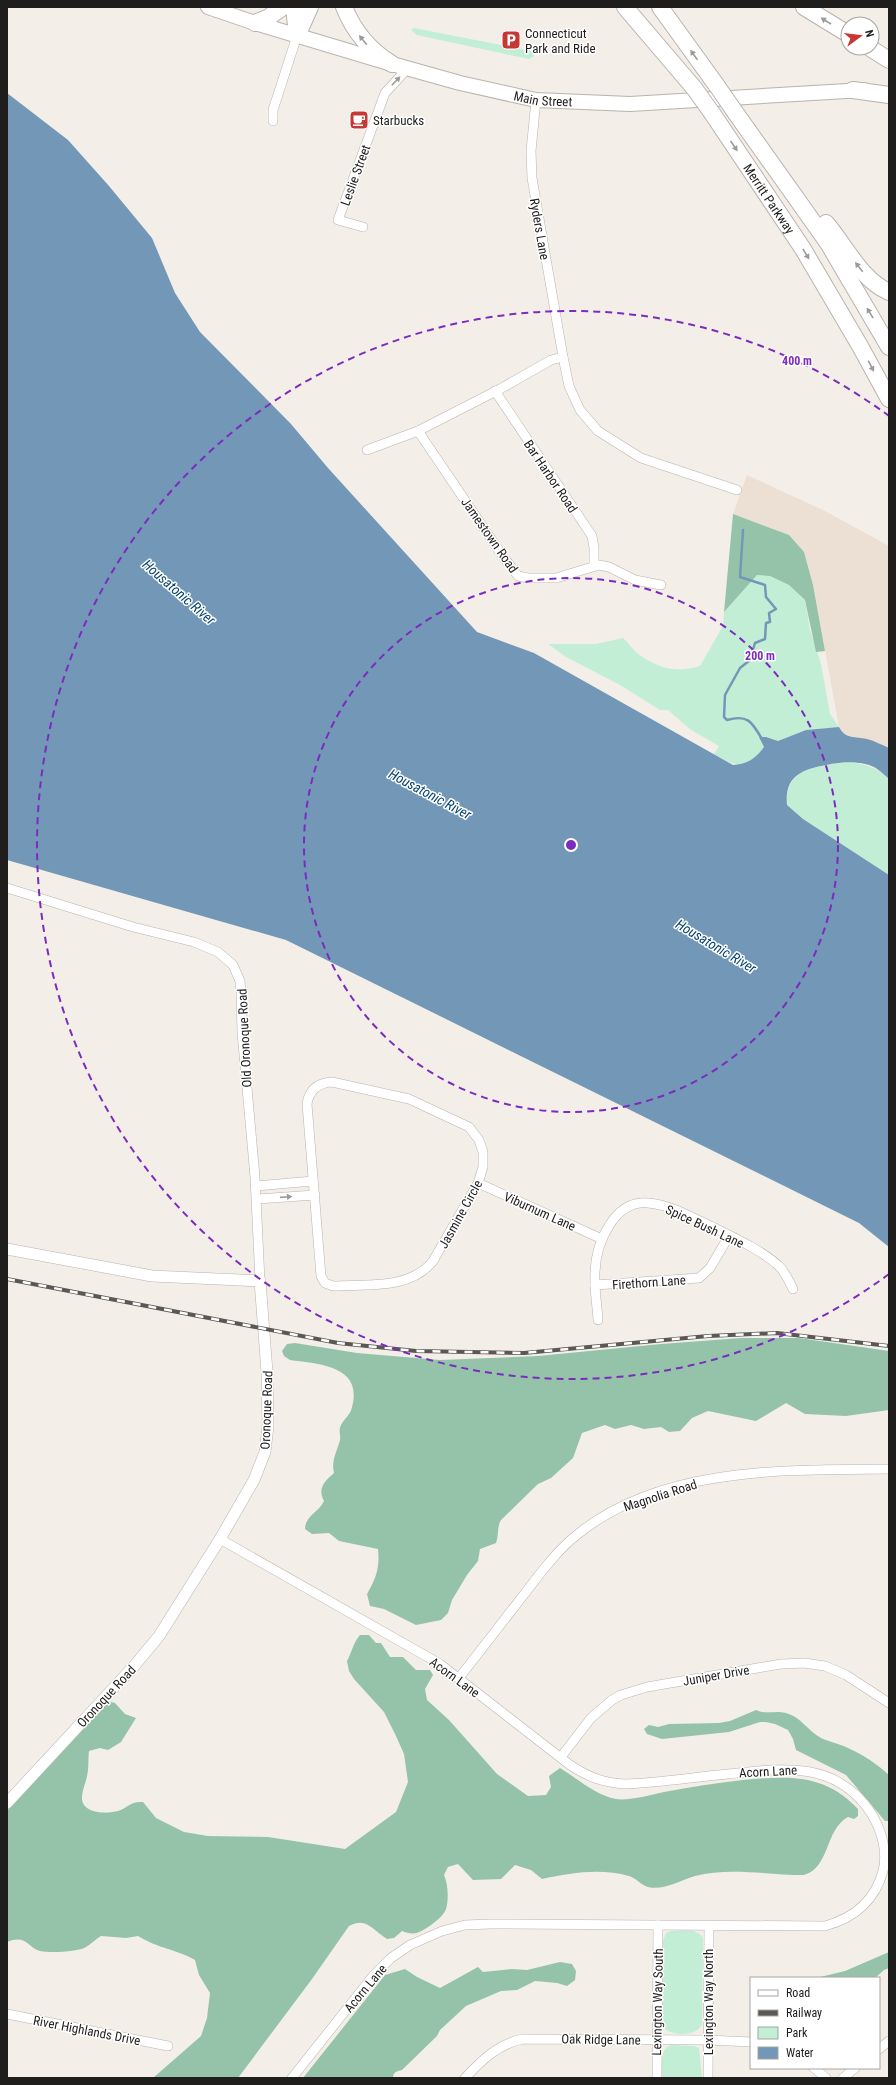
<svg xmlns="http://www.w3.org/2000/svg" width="896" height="2085" font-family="'Roboto Condensed',sans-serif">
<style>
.built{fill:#ece0d5}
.green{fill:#c2eed6}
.forest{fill:#94c3aa}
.water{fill:#7397b6}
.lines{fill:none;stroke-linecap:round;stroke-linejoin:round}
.stream{stroke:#7397b6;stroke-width:2.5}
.minor-casing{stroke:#b9b3ae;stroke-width:10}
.tertiary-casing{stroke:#b9b3ae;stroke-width:12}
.primary-casing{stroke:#b9b3ae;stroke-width:16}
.motorway-casing{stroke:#b9b3ae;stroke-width:18}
.minor{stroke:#fff;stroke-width:9}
.tertiary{stroke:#fff;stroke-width:11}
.primary{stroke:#fff;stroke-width:14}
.motorway{stroke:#fff;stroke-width:16}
.rail-casing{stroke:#5a5754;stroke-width:4}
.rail{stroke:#fff;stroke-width:2.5;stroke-dasharray:8;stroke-linecap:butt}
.motorway-bridge-casing{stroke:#b9b3ae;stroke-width:18;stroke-linecap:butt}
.motorway-bridge{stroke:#fff;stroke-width:16}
.oneway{fill:#9b9a99}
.ring{fill:none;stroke:#7b2cbf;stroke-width:2;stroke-dasharray:7 5}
.labels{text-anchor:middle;stroke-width:3;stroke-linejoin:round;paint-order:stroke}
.poi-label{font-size:13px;fill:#201e1c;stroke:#fff;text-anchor:start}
.street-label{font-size:13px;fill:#201e1c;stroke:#fff}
.water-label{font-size:14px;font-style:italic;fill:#05446d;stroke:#fff}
.centre{fill:#7b2cbf;stroke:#fff;stroke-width:2}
.ring-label{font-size:12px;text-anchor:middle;font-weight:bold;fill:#7b2cbf;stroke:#fff;stroke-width:3;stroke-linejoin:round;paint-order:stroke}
</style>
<rect width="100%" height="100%" fill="#f4eee8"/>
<!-- built -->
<path class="built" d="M747,475L825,511L889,546V748L867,739L849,737L842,733L839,727L813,585L804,552L733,514Z"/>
<!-- green -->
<g class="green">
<path d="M414,28L531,51L534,56L529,59L417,35L412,31V29Z"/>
<path d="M757,575L770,576L789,585L805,600L810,630L821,664L830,714L839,727L806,730L778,741L766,737L761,741L764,747C747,770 738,768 714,754L719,746L691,730L668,710H660L620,685L566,657L548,644H596L623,638C629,643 633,650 638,654C660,669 675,673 700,666L723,626L724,612Z"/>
<path d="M852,762C868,765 877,768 889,779V875L803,819L787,805C784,766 823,764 852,762Z"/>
<path d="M671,1931C682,1931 696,1927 703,1938L702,2024C698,2037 668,2037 662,2025L663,1941L666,1933Z"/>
<path d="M673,2045L695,2046L699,2048L702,2078H662C663,2066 658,2047 673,2045Z"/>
</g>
<!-- forest -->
<g class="forest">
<path d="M733,514L789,535L804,552L813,585L825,651L816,652L805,600L789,585L770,576L757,575L724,612Z"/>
<path d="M741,1338H799L889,1351V1410L846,1416L805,1414L786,1403L756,1421L708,1411L692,1418L680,1431L669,1432L661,1427L644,1429L631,1425L615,1429L605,1425L582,1433L573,1458L551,1478L538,1484L501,1520C497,1526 499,1535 496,1543L480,1549L478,1561L467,1575L452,1600L448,1613L441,1620L416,1625L384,1609L370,1606L367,1594C376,1578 380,1568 378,1549L339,1541L329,1533L312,1534L305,1529C305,1516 319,1512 324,1501C317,1488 325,1481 334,1473C331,1460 337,1452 340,1440C341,1435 338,1431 341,1425C344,1419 351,1414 352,1407C363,1366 320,1364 290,1360L284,1356L282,1351L287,1344L295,1343L357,1353L440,1360L538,1356L661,1344Z"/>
<path d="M360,1635H369L376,1643H381L390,1657H403L416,1670H430L433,1675L425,1689L427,1700L449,1720L497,1774L528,1796L546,1795L551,1787L549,1776L560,1768C578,1779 595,1795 616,1799C628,1801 651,1795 664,1792C690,1787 716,1783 743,1780C788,1776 824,1773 858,1809V1816L854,1819L848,1817C825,1829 830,1868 804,1875C768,1875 729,1867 695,1876C681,1880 663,1891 648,1887C641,1885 636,1878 629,1876C600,1868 571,1873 542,1879L531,1870L515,1865L501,1879L473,1880L458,1864L448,1867L444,1875C448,1884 449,1899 446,1909C443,1918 425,1930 417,1933C411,1934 407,1933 402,1931L394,1938L387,1939C371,1929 367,1917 349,1926L312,1979L238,2078H153L201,2036L207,2018L210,1993L199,1975L195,1960C176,1949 159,1949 138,1936L126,1938L101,1936C96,1939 91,1944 86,1947C78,1952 50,1953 40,1951C27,1947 26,1934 7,1942V1811L108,1701L115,1703L125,1714L136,1718L121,1742L108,1750L100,1748L89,1751C88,1759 89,1768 87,1776C86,1783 82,1790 82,1797C81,1814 107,1814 118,1811C129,1807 130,1801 143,1802L156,1818L184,1832L208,1836L268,1837L345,1849L396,1812L408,1782L404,1754L396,1736L384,1712L354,1679L349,1671L347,1661C352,1652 353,1643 360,1635Z"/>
<path d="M756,1710C766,1715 776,1710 786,1713C801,1717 808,1731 821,1738C830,1742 841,1744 850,1749C864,1755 878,1765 889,1775V1821H885L846,1775L796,1750L793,1739L788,1730L775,1724L766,1722H760L729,1732L662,1739L647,1734L644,1729L649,1725L658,1727L669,1724L719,1723L730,1721Z"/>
<path d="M889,1952V1968L884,1970L875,1978H816L845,1971Z"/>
<path d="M560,1962L572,1964L576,1971L575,1980L567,1986L557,1983L535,1981L517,1990L501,1991L466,2006L440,2030L437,2036L402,2070C397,2071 393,2072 393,2078H303L385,1975L405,1969L417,1977L440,1988L478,1967L483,1972L512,1969L527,1970Z"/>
</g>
<!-- water -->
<path class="water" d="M7,93L68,140L109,186L152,238L175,293L200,332L291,424L328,468L477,632L534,653L733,765C748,764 755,759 764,747L759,737H766L778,741L806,730L839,727C846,740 855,736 867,739C875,741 882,745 889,748V779C882,773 878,768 869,765C855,761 841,762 826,765C803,769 784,776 787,805L803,819L889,875V1247L859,1223L286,940L7,860Z"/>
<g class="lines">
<!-- stream -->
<path class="stream" d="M743,530L740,577L765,585L766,597L776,609L769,613L770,622L766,623L765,639L755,643L750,660L740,668L725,695L724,717L727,720C748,714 752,722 762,739"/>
<defs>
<g id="minor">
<path d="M536,100L531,151L532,178L563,357L569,386L580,410L598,431L641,458L737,490"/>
<path d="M273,121V110L297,36"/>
<path d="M363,227L338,220L385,93L408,68"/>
<path d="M495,391L592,536L594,548V566"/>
<path d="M418,431L502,555L518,576L528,578H556L599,565L609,567L635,580L661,585"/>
<path d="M367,450L418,431L500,389L551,360L563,357"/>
<path d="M7,888L133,927L194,942L218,952L233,965L240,981L241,992L242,1032L255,1177L260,1281"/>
<path d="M332,1082L409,1099L469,1127L479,1140L483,1152V1167L478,1183L433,1261C410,1290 367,1284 333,1286L325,1283L321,1276L307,1104C309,1090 318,1083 332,1082Z"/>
<path d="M478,1183L602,1239"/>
<path d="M256,1186L313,1181"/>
<path d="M257,1199L315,1195"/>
<path d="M595,1285L699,1278L710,1268L729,1236"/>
<path d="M598,1320C597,1304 594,1288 595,1272C596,1243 614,1200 648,1203C672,1205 692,1218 713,1227C735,1238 761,1250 779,1266C785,1272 789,1281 793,1289"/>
<path d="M220,1539L440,1664L570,1765C588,1777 604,1783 625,1784C660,1783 694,1777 728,1774C782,1768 836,1760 871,1813C881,1829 888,1851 883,1871C875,1901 854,1918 825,1926L490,1924L465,1925L442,1931L410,1945L391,1958L373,1976L292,2078"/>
<path d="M459,1678C480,1651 501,1624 522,1597C539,1575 556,1551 578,1534C662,1466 787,1470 889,1469"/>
<path d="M561,1757L591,1718L612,1700L621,1695L647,1687L781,1664L804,1663L825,1666L846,1675L889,1703"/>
<path d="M7,2014L168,2046"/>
<path d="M879,2049L889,2041"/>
<path d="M814,2068L826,2078"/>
<path d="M465,2078C482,2060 497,2045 522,2039L708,2040L751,2042"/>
<path d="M657,2078L658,1925"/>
<path d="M708,2078L709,1926"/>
<path d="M843,2078L855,2068"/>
</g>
<path id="tertiary" d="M7,1249L152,1276L260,1281L267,1372L268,1426L265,1452L254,1480L220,1539L159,1636L135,1665L7,1803"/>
<g id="primary">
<path id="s1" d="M208,7L255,23L392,64L460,83L536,100L630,104L864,90"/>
</g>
<g id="motorway">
<path d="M294,7L297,35"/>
<path d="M344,7C354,32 369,50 392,64"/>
<path d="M625,7L694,88"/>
<path d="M660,7L717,86"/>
<path d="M804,7L848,34"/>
<path d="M255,23L269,17L283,7"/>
<path d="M297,36L310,7"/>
<path d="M870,48L889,60"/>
<path d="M853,90L889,95"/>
<path d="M735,112L828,243L889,347"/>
<path id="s2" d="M712,113L803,249L860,346L889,399"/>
<path d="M826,223C846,246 860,279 889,292"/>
</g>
</defs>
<!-- minor casing -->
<use href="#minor" class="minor-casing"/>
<!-- tertiary casing -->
<use href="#tertiary" class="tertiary-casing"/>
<!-- primary casing -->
<use href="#primary" class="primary-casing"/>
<!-- motorway casing -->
<use href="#motorway" class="motorway-casing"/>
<!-- minor -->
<use href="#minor" class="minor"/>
<!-- tertiary -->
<use href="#tertiary" class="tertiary"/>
<!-- primary -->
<use href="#primary" class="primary"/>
<!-- motorway -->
<use href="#motorway" class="motorway"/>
<defs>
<path id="rail" d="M7,1279L338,1343L416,1351L524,1353L708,1336L777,1333L889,1346"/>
</defs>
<!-- rail casing -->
<use href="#rail" class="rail-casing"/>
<!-- rail -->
<use href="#rail" class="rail"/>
<defs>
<g id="motorway-bridge">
<path d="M717,86L735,112"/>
<path d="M694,88L712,113"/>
</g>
</defs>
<!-- motorway-bridge casing -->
<use href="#motorway-bridge" class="motorway-bridge-casing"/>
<!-- motorway-bridge -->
<use href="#motorway-bridge" class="motorway-bridge"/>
</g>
<!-- one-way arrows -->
<defs><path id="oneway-solid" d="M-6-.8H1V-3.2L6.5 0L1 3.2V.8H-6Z"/></defs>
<g class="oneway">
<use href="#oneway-solid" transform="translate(826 21) rotate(-148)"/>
<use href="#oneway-solid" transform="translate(363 40) rotate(-129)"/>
<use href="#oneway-solid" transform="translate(694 55) rotate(-126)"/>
<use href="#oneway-solid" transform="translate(396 81) rotate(-46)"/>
<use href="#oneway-solid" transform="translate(734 146) rotate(56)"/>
<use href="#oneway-solid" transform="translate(806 254) rotate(59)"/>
<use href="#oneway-solid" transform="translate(859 267) rotate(-128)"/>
<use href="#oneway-solid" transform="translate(870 313) rotate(-121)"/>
<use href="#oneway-solid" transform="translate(871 366) rotate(62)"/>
<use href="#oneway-solid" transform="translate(286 1197) rotate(-4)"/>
</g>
<!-- distance rings -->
<g class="ring">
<circle cx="571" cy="845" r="267"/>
<path d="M889 1274A534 534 0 1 1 889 416"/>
</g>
<!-- icons -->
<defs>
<symbol id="parking-square" viewBox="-11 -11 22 22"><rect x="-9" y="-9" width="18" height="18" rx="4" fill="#c63835" stroke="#fff"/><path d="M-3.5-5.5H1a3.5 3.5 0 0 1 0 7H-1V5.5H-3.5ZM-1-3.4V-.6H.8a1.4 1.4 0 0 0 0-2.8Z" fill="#fff"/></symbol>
<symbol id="cafe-square" viewBox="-11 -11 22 22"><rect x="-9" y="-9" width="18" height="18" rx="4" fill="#c63835" stroke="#fff"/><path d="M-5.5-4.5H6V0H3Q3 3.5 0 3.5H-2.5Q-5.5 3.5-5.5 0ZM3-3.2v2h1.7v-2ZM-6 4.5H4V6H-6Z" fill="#fff"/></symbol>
</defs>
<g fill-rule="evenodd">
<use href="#parking-square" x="500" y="29" width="22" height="22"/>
<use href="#cafe-square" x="348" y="109" width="22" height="22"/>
</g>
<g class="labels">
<!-- poi labels -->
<g class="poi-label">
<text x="525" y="38">Connecticut<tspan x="525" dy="15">Park and Ride</tspan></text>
<text x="373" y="125">Starbucks</text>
</g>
<!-- street labels -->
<g class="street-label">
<text dy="5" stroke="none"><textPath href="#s1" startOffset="348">Main Street</textPath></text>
<text transform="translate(355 175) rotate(-70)" y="5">Leslie Street</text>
<text dy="5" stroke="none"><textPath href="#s2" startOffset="103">Merritt Parkway</textPath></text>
<text transform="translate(540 229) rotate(80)" y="5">Ryders Lane</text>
<text transform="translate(551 476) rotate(56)" y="5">Bar Harbor Road</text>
<text transform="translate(490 535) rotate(55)" y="5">Jamestown Road</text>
<text transform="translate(244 1038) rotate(-93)" y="5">Old Oronoque Road</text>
<text transform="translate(540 1211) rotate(24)" y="5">Viburnum Lane</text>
<text transform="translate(460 1214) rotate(-61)" y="5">Jasmine Circle</text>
<text transform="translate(705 1226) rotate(25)" y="5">Spice Bush Lane</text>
<text transform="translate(649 1282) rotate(-4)" y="5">Firethorn Lane</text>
<text transform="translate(266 1410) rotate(-88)" y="5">Oronoque Road</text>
<text transform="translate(660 1495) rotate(-18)" y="5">Magnolia Road</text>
<text transform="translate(716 1675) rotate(-10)" y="5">Juniper Drive</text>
<text transform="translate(455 1677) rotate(36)" y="5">Acorn Lane</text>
<text transform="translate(106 1696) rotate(-47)" y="5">Oronoque Road</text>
<text transform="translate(768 1771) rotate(-3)" y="5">Acorn Lane</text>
<text transform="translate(365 1988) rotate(-50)" y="5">Acorn Lane</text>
<text transform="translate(657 2002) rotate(-89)" y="5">Lexington Way South</text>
<text transform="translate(708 2002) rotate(-90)" y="5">Lexington Way North</text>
<text transform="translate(87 2030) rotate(11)" y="5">River Highlands Drive</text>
<text transform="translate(601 2039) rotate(1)" y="5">Oak Ridge Lane</text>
</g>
<!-- water labels -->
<g class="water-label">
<text transform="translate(179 592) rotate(41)" y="5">Housatonic River</text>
<text transform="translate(430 794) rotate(28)" y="5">Housatonic River</text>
<text transform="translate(716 946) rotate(31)" y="5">Housatonic River</text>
</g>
</g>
<circle cx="571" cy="845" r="6" class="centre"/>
<g class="ring-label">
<text x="797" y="365">400 m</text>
<text x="760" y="660">200 m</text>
</g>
<!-- border -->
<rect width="896" height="2085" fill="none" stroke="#201e1c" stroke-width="16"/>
<!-- legend -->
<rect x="750" y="1977" width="130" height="92" fill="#ffffff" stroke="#a6a5a4"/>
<rect x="758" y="1990" width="20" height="6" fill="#ffffff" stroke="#a6a5a4"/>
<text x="786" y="1997" font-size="12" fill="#201e1c">Road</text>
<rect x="758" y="2010" width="20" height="6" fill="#5a5754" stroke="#a6a5a4"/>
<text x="786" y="2017" font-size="12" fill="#201e1c">Railway</text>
<rect x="758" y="2027" width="20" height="12" fill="#c2eed6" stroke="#a6a5a4"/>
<text x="786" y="2037" font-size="12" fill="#201e1c">Park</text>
<rect x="758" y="2047" width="20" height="12" fill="#7397b6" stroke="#a6a5a4"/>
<text x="786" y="2057" font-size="12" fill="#201e1c">Water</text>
<!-- north arrow -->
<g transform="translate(860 36) rotate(75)"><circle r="19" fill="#ffffff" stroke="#a6a5a4"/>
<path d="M0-3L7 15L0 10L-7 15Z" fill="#c63835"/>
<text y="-6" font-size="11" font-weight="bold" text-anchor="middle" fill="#201e1c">N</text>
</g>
</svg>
